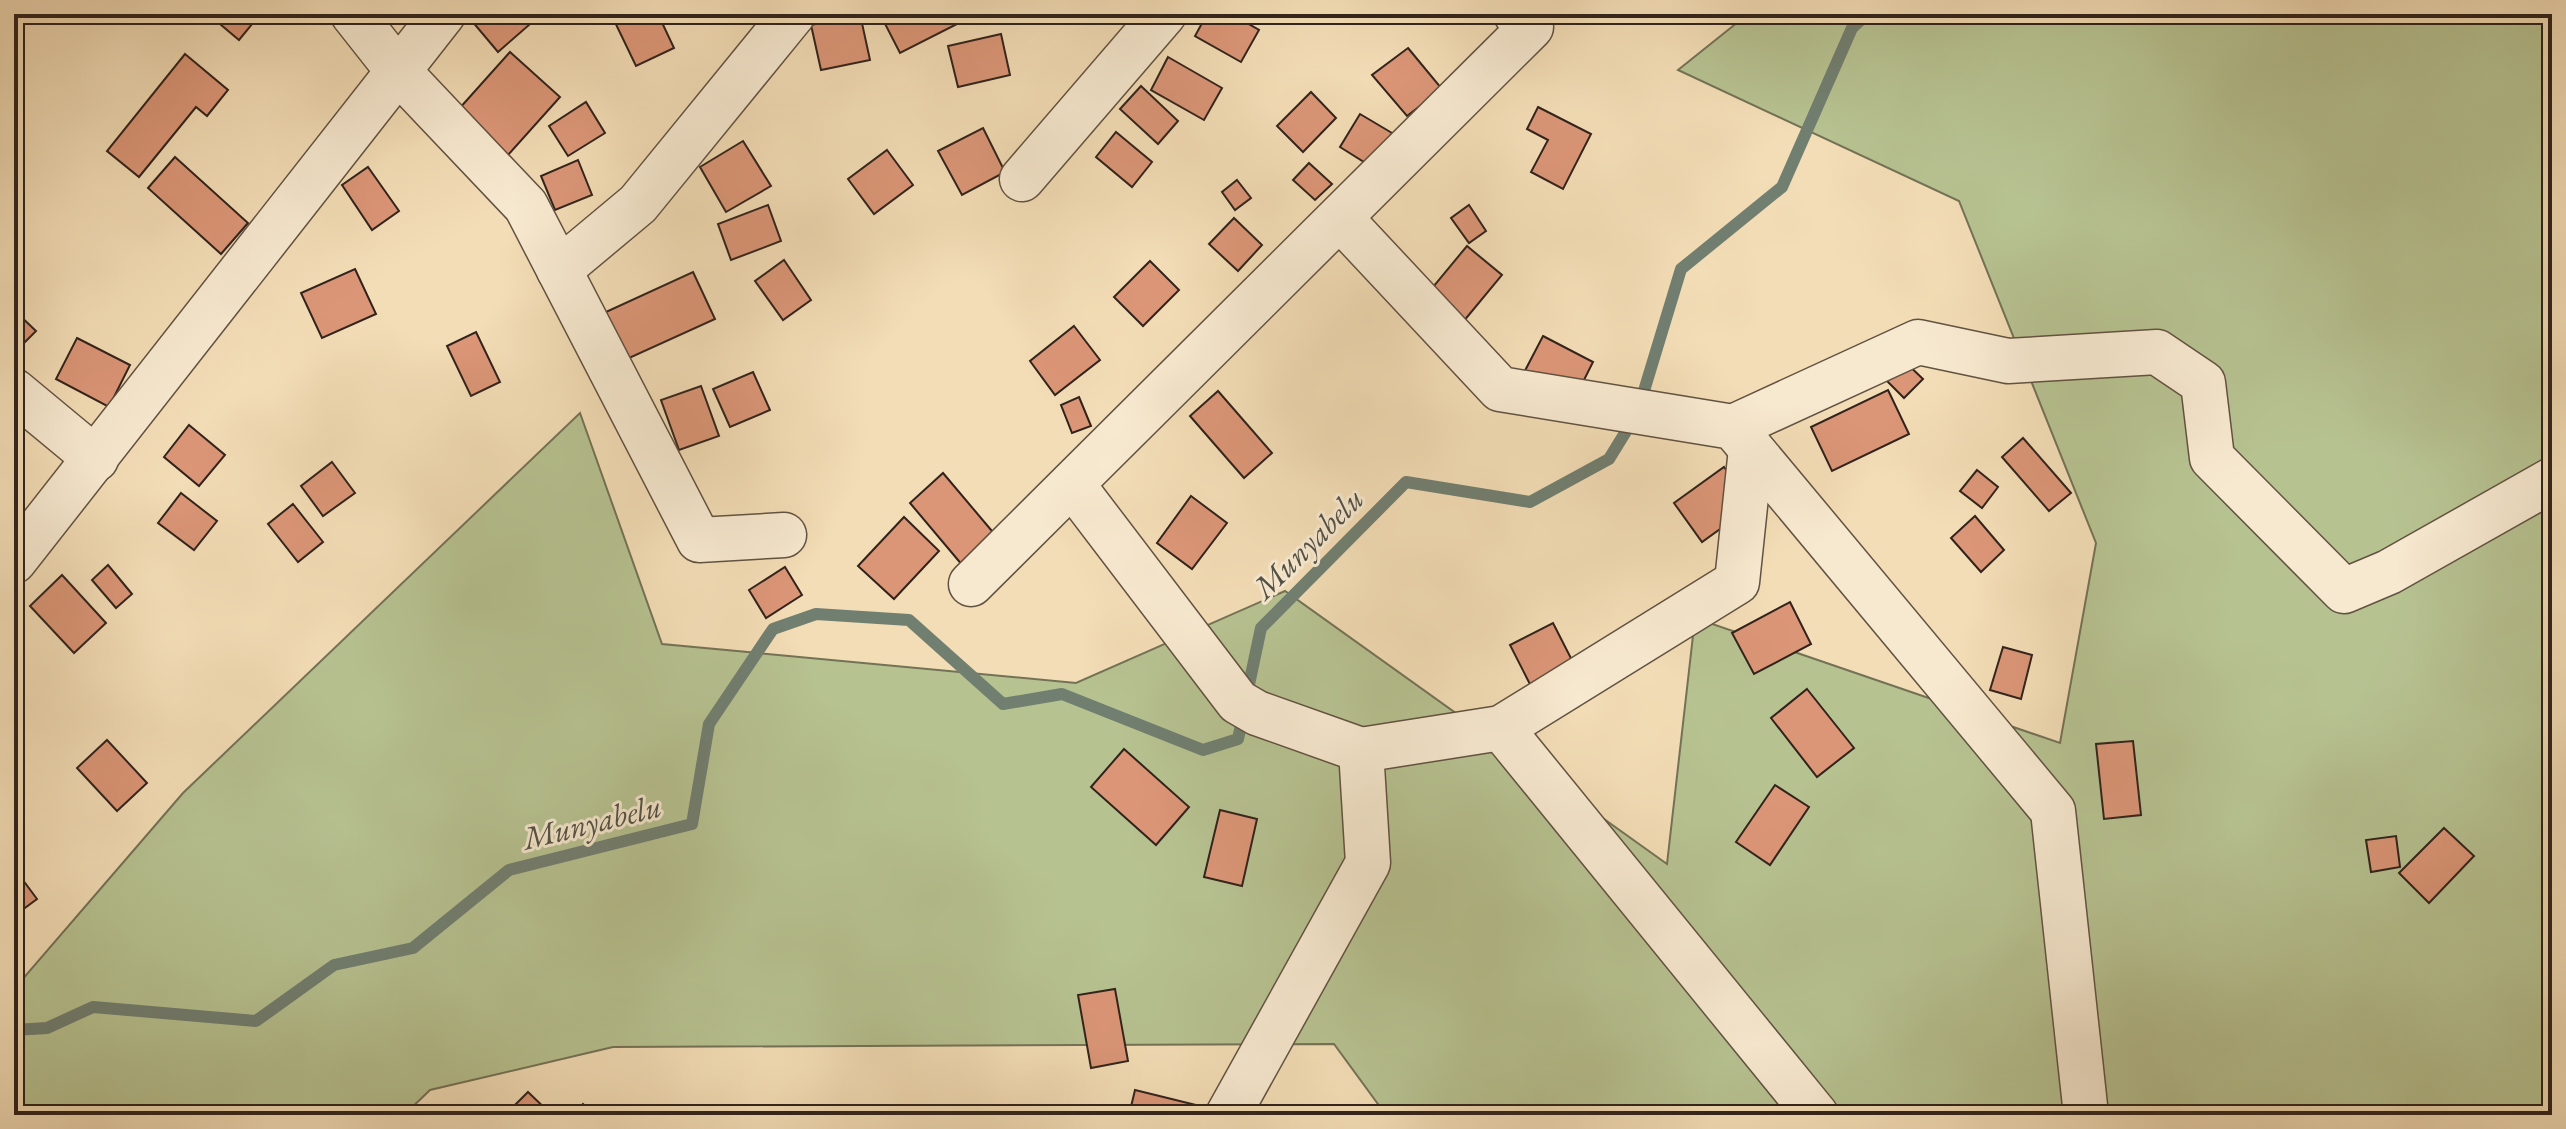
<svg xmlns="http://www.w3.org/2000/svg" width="2566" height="1129" font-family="'EB Garamond',serif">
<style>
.green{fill:#b7c291;stroke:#747256;stroke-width:2}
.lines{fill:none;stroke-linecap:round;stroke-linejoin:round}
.stream{stroke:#717f71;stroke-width:12}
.building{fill:#db9677;stroke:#31231c;stroke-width:2}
.minor-casing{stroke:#625242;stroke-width:47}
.minor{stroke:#f7e9d0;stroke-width:44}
.labels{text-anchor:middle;stroke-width:6;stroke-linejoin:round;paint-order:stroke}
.water-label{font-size:32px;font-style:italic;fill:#515146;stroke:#f7e9d0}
</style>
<rect width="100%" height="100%" fill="#f3ddb6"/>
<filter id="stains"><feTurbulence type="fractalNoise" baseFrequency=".0025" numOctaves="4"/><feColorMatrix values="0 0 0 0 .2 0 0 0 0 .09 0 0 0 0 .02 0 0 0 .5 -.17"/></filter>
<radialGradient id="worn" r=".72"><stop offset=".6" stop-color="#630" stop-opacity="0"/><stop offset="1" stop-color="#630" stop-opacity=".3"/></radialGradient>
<!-- green -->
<path class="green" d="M1748,14H2552V1115H1386L1334,1044L613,1047L430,1090L404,1115H14V989L183,793L580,413L662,644L1076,683L1285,591L1667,864L1695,618L2060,743L2096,543L1959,201L1678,70Z"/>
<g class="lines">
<!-- stream -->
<g class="stream">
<path d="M1640,404L1681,269L1782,187L1852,28L1867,14"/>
<path d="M1247,694L1261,628L1406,482L1530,502L1609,459L1633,420"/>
<path d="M14,1030L47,1028L93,1007L256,1021L334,965L413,948L509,870L692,824L709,724L773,629L816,614L909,620L1003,704L1062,694L1203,750L1238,739L1243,716"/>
</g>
</g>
<!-- building -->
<g class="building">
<path d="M208,14H241L253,23L239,40Z"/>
<path d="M466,14H520L529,25L498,52Z"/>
<path d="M611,14H658L674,48L636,66Z"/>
<path d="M860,14L870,60L821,70L811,25Z"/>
<path d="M880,14H952L957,24L900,53Z"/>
<path d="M1207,14H1231L1259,30L1241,62L1195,36Z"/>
<path d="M1309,14H1327L1320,23Z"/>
<path d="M1001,34L1010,75L958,87L948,46Z"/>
<path d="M1408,48L1442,89L1407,116L1372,75Z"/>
<path d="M510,52L560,97L491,174L441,129Z"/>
<path d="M185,54L228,90L207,116L196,107L139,177L107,151Z"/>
<path d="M1168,57L1222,88L1204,120L1151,90Z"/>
<path d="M1141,86L1178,121L1158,144L1120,109Z"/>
<path d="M1311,92L1336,118L1303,152L1277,126Z"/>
<path d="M586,102L605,133L568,156L549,126Z"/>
<path d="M1538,107L1591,134L1563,189L1531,172L1548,140L1527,129Z"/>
<path d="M1360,114L1392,133L1372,167L1340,147Z"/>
<path d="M983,128L1005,172L962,195L938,151Z"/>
<path d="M1116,132L1152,162L1132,187L1096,157Z"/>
<path d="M743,141L771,186L726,212L700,167Z"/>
<path d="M887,150L913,185L874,214L848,179Z"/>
<path d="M175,157L248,223L221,254L148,188Z"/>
<path d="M578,160L592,195L555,210L541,176Z"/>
<path d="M1309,163L1332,184L1315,200L1293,180Z"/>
<path d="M368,167L399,211L372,230L342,185Z"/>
<path d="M1237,180L1251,198L1235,210L1222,192Z"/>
<path d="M768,205L781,241L731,260L718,224Z"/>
<path d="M1469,205L1486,231L1469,243L1451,218Z"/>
<path d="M1234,218L1262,245L1238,271L1209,244Z"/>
<path d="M1467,246L1502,275L1463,322L1428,293Z"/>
<path d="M784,260L811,300L783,320L755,281Z"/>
<path d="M1150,261L1179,290L1143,326L1114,297Z"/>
<path d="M355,269L376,314L322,338L301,293Z"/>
<path d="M693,272L715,319L616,364L595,317Z"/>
<path d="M14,310L36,331L14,353Z"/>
<path d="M1074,326L1100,360L1055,395L1030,361Z"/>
<path d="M476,332L500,382L471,396L447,346Z"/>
<path d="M1543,336L1593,362L1568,412L1517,386Z"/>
<path d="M77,338L130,365L109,407L56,379Z"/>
<path d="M1899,356L1923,379L1904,398L1881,375Z"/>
<path d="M753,372L770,410L730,427L713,389Z"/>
<path d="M701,386L719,436L679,450L661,400Z"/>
<path d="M1888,390L1909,434L1832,471L1811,427Z"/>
<path d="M1218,391L1272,453L1244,478L1190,416Z"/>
<path d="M1079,397L1091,426L1072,433L1061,405Z"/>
<path d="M189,425L225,455L199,486L164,457Z"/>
<path d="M2023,438L2071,493L2049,511L2002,457Z"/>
<path d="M332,462L355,493L323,516L301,486Z"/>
<path d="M1724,467L1752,506L1702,542L1674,503Z"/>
<path d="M1977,470L1998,487L1982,508L1960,491Z"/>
<path d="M943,473L997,537L963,566L910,503Z"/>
<path d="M181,493L217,521L194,550L158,523Z"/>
<path d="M1191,496L1227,523L1192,569L1157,543Z"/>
<path d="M293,504L323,542L298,562L268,524Z"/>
<path d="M1975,516L2004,550L1981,572L1951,538Z"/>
<path d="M904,517L939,551L894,599L858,566Z"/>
<path d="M108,565L132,594L116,608L92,580Z"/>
<path d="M785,567L802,595L766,618L749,590Z"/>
<path d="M62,575L106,623L74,653L30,606Z"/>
<path d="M1790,602L1811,644L1754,674L1732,633Z"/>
<path d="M1553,623L1579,674L1536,696L1510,645Z"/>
<path d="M2003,647L2032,655L2021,699L1990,690Z"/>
<path d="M1807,689L1854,748L1817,777L1771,718Z"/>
<path d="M107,740L147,783L117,811L77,768Z"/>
<path d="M2133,741L2141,815L2104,819L2096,744Z"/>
<path d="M1124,749L1189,807L1156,845L1091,787Z"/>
<path d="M1775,785L1809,807L1770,865L1736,842Z"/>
<path d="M1220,810L1257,819L1242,886L1204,877Z"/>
<path d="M2444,828L2474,856L2429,903L2399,873Z"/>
<path d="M2396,836L2400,867L2371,872L2366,840Z"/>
<path d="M14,868L37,899L14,916Z"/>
<path d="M1115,989L1128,1061L1091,1068L1078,995Z"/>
<path d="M1135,1090L1196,1105L1194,1115H1129Z"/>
<path d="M528,1092L552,1115H509L507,1113Z"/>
<path d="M583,1104L595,1115H573Z"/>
</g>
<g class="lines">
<defs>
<g id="minor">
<path d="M353,14L398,71L526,206L699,540L784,535"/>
<path d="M1022,179L1164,14"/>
<path d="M1340,218L1500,389L1733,427L2053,811L2086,1115"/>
<path d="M559,270L638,204L793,14"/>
<path d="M14,391L96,459"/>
<path d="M1733,427L1918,342L2008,361L2157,352L2203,383L2212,458L2344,591L2389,572L2552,480"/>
<path d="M1072,484L1238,702L1257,713L1361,750L1368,863L1228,1115"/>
<path d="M14,561L443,14"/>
<path d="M971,584L1531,27L1516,14"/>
<path d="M1501,728L1816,1115"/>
<path d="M1361,750L1501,728L1737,582L1751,449"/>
</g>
</defs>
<!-- minor casing -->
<use href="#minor" class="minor-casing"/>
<!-- minor -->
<use href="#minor" class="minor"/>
</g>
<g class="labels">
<!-- water labels -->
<g class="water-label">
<text transform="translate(1308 543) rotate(-45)" y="11">Munyabelu</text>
<text transform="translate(592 822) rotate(-14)" y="11">Munyabelu</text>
</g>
</g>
<!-- margin -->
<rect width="2566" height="1129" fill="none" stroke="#f3ddb6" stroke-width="48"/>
<rect x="16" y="16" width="2534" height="1097" fill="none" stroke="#31231c" stroke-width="4"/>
<rect x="24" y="24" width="2518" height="1081" fill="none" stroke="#31231c" stroke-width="2"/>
<rect width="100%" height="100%" filter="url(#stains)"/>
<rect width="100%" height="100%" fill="url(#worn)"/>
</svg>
